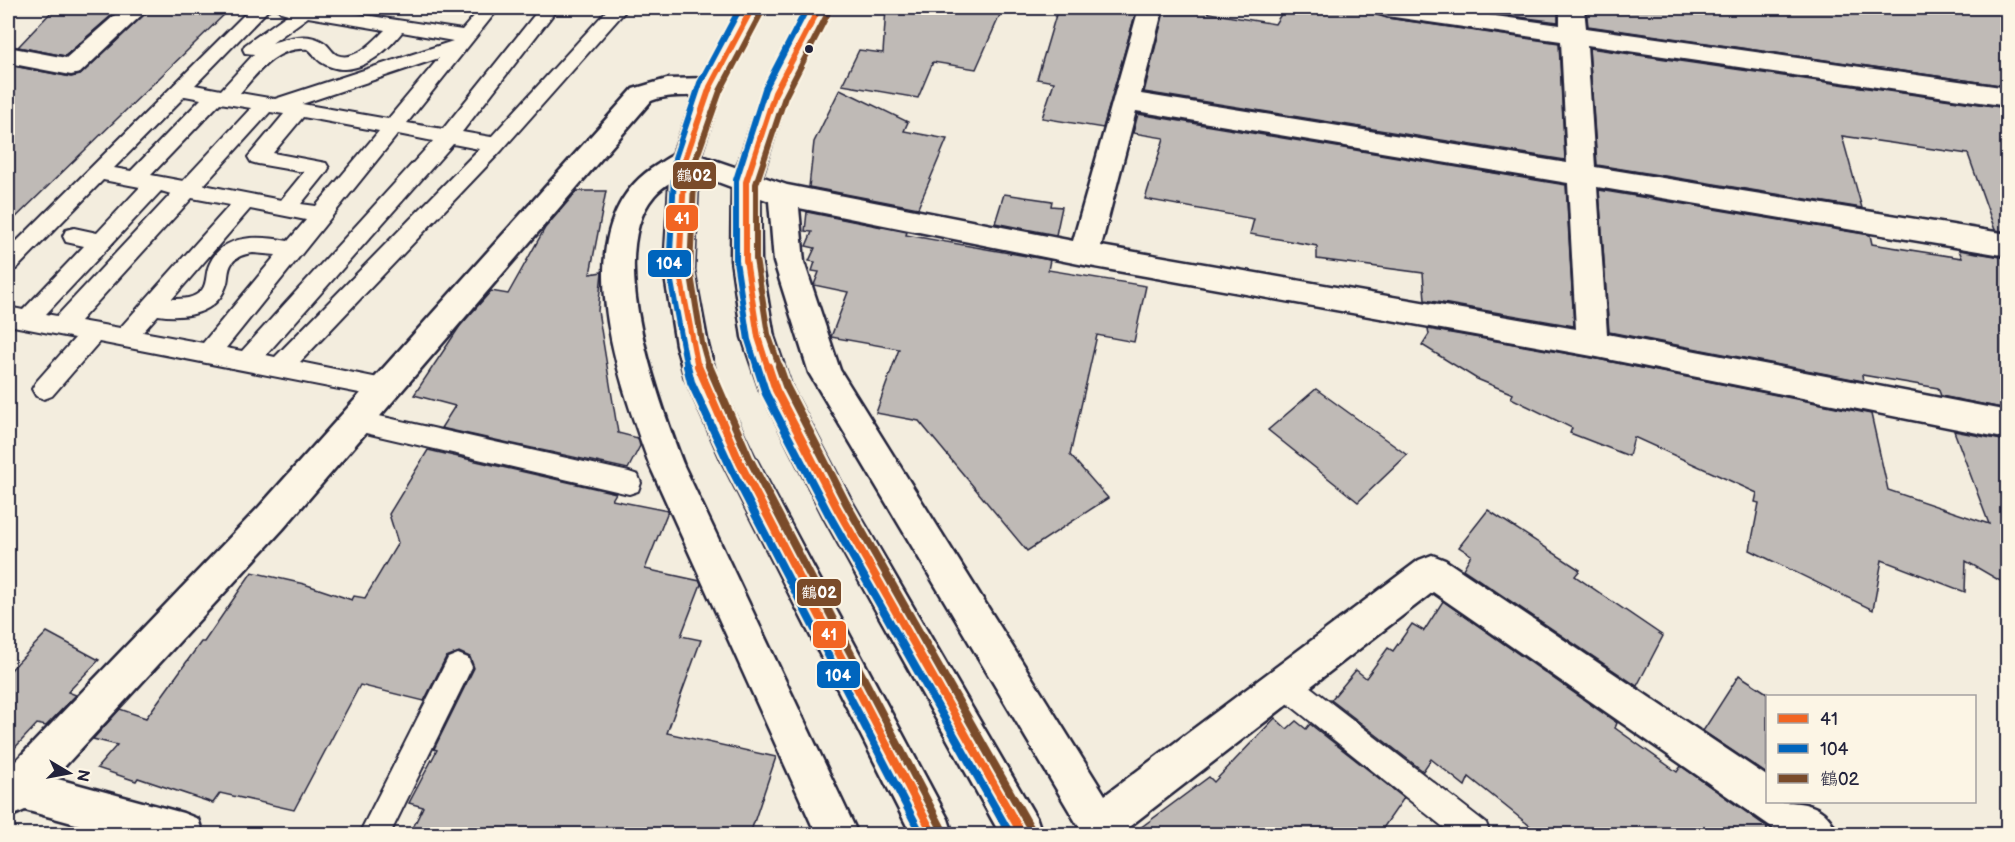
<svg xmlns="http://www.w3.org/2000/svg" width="2015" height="842" font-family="'Balsamiq Sans','Klee One',sans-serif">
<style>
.building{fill:#bfbab6;stroke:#22223b;stroke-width:1.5}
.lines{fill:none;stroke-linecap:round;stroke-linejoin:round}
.service-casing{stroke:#22223b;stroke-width:4}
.minor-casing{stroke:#22223b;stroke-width:5}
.primary-casing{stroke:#22223b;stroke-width:5}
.service{fill:#fcf5e5;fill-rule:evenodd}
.minor{fill:#fcf5e5;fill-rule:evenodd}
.primary{fill:#fcf5e5;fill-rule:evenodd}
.bus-1-far1-casing{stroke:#fcf5e5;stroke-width:10}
.bus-1-casing{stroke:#fcf5e5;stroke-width:13}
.bus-2-far1-casing{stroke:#fcf5e5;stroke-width:10}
.bus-2-casing{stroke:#fcf5e5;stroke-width:13}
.bus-3-far1-casing{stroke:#fcf5e5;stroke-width:10}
.bus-3-casing{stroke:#fcf5e5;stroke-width:13}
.bus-1-far1{stroke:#f26522;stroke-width:6}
.bus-1{stroke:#f26522;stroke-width:8}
.bus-2-far1{stroke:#0065bd;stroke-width:6}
.bus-2{stroke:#0065bd;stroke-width:8}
.bus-3-far1{stroke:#7a4b2a;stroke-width:6}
.bus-3{stroke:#7a4b2a;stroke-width:8}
.bus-dot{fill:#22223b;stroke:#fcf5e5;stroke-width:2}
.line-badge{stroke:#fcf5e5;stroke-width:2}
.badge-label{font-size:16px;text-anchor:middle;font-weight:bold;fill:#fff}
</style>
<rect width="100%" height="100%" fill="#f3edde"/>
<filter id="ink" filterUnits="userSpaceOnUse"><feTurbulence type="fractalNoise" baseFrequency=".0167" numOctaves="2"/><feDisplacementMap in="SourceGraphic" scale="12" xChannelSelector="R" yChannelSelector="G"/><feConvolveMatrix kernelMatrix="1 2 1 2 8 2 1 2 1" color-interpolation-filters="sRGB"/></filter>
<g filter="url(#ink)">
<!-- building -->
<g class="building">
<path d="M55,8H120L65,56L18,47Z"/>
<path d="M151,8H231L8,225V65L71,77L80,75Z"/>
<path d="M886,8H1003L976,69L933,62L918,98L842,85L859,50L883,53Z"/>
<path d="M1058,8H1137L1103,128L1042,118L1054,82L1037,79Z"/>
<path d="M1165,8L1205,10L1209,13L1275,24L1285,8H1373L1377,15L1387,18L1559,43L1565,160L1144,92Z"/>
<path d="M1451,8H1558V22Z"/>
<path d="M1586,8H2007V86L1588,26Z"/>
<path d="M1589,48L2007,108V232L1995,230L1968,154L1842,136L1862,208L1597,165Z"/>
<path d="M840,89L908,122L904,131L947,139L918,208L809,187L814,142Z"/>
<path d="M1138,114L1566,185L1574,326L1425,300L1423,273L1317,259V246L1250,234L1254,219L1145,199L1164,138L1133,133Z"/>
<path d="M1599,190L1870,235L1872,244L1962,258L1959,250L2007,258V409L1941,396L1938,388L1862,375L1863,381L1609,332Z"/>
<path d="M577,191H606L590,274L602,272L598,311L618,433L638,438L640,446L628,469L441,428L455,406L414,395L460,326L491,291L508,294L545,228Z"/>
<path d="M1004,194L1052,201L1051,206L1062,207L1056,235L995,223Z"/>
<path d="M807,212L907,232L906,235L1050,260L1048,270L1146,286L1134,342L1097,335L1070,455L1108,498L1027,551L919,421L876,413L899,349L831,337L848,292L814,285L819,272L812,271L815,262L809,261L815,248L806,246L812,232L805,231Z"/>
<path d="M1428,329L1592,358L1871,414L1888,490L1989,524L1954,431L2007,441V585L1966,561L1965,592L1882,560L1873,610L1750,550L1759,503L1755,502L1757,493L1634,437L1629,456L1570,433L1572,428L1511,398L1513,394L1477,379L1422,345L1429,334Z"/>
<path d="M1316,389L1407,455L1358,502L1268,430Z"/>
<path d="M428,450L616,493L612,500L668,511L645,569L700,581L701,584L681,636L701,640L667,733L776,757L750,834H410L423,807L409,803L437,750L434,749L474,668L470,657L459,652L446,657L424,701L360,685L294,810L220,793L213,803L138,778L136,781L97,768L117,745L93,739L120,709L146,718L201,642H204L252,572L304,584L352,600L354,596L365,598L398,543L389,514Z"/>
<path d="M1488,510L1580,570L1575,576L1663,636L1637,686L1463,569L1471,555L1459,547Z"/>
<path d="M1443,601L1617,723L1615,728L1677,772L1681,766L1767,827V834H1540L1469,777L1465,786L1431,759L1423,771L1331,700L1356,670L1366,678L1388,648L1393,651L1412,624L1424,631Z"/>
<path d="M47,632L99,660L68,692L76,695L46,726L37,724L8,755V673Z"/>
<path d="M1739,675L1767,693V774L1703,731Z"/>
<path d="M1275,718L1287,729L1296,721L1306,729L1310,724L1404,798L1379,834H1132L1209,777L1214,782Z"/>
</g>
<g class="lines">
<defs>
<g id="service">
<path d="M251,8H270L195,85L221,90L254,54L245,53L243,49L245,45L288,14L281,12L278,8H319L462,30L481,8H499L407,123L443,129L540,8H558L462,132L491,137L609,8H628L502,150L300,362L393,381L397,388L393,395L385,398L99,342L52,396L44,399L36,396L32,389L36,382L75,338L8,325V307L23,310L84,246L66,242L63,236L66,230L74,228L97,233L140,187L103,180L16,269L8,271V250ZM308,17L385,30C374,41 355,62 337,55C331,52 329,45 323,42C308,32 287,38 272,43ZM402,32L453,41L275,99L240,93C258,72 277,46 308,49C314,53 316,59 321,62C352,82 384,55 402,32ZM439,58L388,119L302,104ZM185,96L201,99L131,171L114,168ZM220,103L251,108L183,181L151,175ZM270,112L284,114L248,157L251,162L258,164L304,172L281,200L204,185ZM303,117L379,131L316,206L301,204L326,173L329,168L326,163L273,153ZM398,134L433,141L242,351L226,348ZM453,144L479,149L275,357L266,355ZM161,191L171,194L57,316L46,314ZM192,198L230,205L120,328L80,321ZM250,209L306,220L288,241C260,236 224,233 210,263C205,272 208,282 202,290C194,299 183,299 172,299ZM253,253L276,255L203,343L143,332L158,315C185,319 216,314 226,286C229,279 227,270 232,263C237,256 244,254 253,253Z"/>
<path d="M357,411L629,472L638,475L641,483L638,491L629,494L357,431L349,428L345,421L349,414Z"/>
<path d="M458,654L468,658L472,667L390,834H359L448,658Z"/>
<path d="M1285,671L1295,675L1486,823L1490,834H1452L1275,693L1271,684L1275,675Z"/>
</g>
<g id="minor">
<path d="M123,8H149L80,73L71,75L8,63V47L66,58Z"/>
<path d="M1139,8H1163L1141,94L1567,163L1561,41L1387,16L1378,13L1375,8H1438L1560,25V8H1584L1586,28L2008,88V106L1587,45L1595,167L2008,234V256L1597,187L1607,334L2008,411V439L1592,356L1084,265L799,208L804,262L840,370L1105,795L1419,560L1432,555L1445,560L1768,777V802C1797,802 1826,800 1837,834H1782L1433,592L1125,830L1126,834H1083L809,373L774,262L769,201L688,171C677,179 663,185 654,196C604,254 660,403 684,466L858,834H816L650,466C620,383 560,225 657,165C666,159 674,153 685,150L787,185L1073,241ZM1136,111L1568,183L1576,329L1101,246Z"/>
<path d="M710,78L719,81L723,87L719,93C697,99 673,92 651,101L283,529L54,778L183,813L198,819L203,834H112L25,810L8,818V765L11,766L259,507L633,89L667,79Z"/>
</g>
<g id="primary">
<path d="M740,8H764L723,87L699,160L694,270L708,345L717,378L754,456L948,819L953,834H911L723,463L685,378L676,345L664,270L671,160L697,87Z"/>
<path d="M807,8H831L788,93L760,182L761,260L774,337L792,389L849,497L1037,819L1042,834H1000L825,519L760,390L742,337L731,260L732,182L762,93Z"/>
</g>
</defs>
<!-- service casing -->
<use href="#service" class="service-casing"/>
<!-- minor casing -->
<use href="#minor" class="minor-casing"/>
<!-- primary casing -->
<use href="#primary" class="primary-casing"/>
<!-- service -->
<use href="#service" class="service"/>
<!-- minor -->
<use href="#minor" class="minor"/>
<!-- primary -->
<use href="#primary" class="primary"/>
<defs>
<g id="bus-1-far1">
<path d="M698,368L679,270L685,160L710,87L752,8"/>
<path d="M768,368L758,337L746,260V182L775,93L819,8"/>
</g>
<g id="bus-1">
<path d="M698,366L740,463L933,834"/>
<path d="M768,366L776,390L837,508L1022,834"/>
</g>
<g id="bus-2-far1">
<path d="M687,368L669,271L675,158L700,83L740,8"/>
<path d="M757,368L748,340L736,261V180L765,89L807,8"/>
</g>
<g id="bus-2">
<path d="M687,366L691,382L731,468L921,834"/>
<path d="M757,366L766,394L828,513L1010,834"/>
</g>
<g id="bus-3-far1">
<path d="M709,368L702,343L690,269L695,162L720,91L761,13"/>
<path d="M780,368L768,334L756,259V184L785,97L828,13"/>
</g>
<g id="bus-3">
<path d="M709,366L749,458L942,829"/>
<path d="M779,366L786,386L846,503L1031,829"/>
</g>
</defs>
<!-- bus-1-far1 casing -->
<use href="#bus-1-far1" class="bus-1-far1-casing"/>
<!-- bus-1 casing -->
<use href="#bus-1" class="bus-1-casing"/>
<!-- bus-2-far1 casing -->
<use href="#bus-2-far1" class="bus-2-far1-casing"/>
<!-- bus-2 casing -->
<use href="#bus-2" class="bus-2-casing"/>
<!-- bus-3-far1 casing -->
<use href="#bus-3-far1" class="bus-3-far1-casing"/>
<!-- bus-3 casing -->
<use href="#bus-3" class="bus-3-casing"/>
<!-- bus-1-far1 -->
<use href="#bus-1-far1" class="bus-1-far1"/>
<!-- bus-1 -->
<use href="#bus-1" class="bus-1"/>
<!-- bus-2-far1 -->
<use href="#bus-2-far1" class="bus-2-far1"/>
<!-- bus-2 -->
<use href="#bus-2" class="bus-2"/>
<!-- bus-3-far1 -->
<use href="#bus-3-far1" class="bus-3-far1"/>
<!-- bus-3 -->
<use href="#bus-3" class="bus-3"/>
</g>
</g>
<!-- markers -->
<circle class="bus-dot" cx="809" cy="49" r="5"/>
<g class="line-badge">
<rect x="672" y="161" width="45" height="29" rx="6" fill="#7a4b2a"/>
<rect x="665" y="204" width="34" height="28" rx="6" fill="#f26522"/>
<rect x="647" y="249" width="45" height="29" rx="6" fill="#0065bd"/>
<rect x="796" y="578" width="46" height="29" rx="6" fill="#7a4b2a"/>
<rect x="812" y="620" width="35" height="29" rx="6" fill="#f26522"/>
<rect x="816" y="660" width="45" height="29" rx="6" fill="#0065bd"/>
</g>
<g class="badge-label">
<text x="694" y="181">鶴02</text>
<text x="682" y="224">41</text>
<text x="669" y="269">104</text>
<text x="819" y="598">鶴02</text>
<text x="829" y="640">41</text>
<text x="838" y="681">104</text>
</g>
<!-- margin -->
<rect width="2015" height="842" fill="none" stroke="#fcf5e5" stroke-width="30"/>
<rect x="15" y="15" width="1985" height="812" fill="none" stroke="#22223b" stroke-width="2" filter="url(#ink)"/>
<!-- legend -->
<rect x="1766" y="695" width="210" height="108" fill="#fcf5e5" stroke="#a5a1a1" stroke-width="1.5"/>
<rect x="1778" y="714" width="30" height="9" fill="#f26522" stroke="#a5a1a1" stroke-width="1.5"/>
<text x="1820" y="725" font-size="18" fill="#22223b">41</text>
<rect x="1778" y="744" width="30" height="9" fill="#0065bd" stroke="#a5a1a1" stroke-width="1.5"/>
<text x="1820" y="755" font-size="18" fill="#22223b">104</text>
<rect x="1778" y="774" width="30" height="9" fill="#7a4b2a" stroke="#a5a1a1" stroke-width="1.5"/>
<text x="1820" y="785" font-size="18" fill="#22223b">鶴02</text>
<!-- north arrow -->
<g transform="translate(69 773) rotate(100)" stroke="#fcf5e5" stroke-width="4.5" paint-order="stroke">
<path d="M0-4.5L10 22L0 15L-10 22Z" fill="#22223b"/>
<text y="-9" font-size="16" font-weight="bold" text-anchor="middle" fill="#22223b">N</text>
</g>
</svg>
